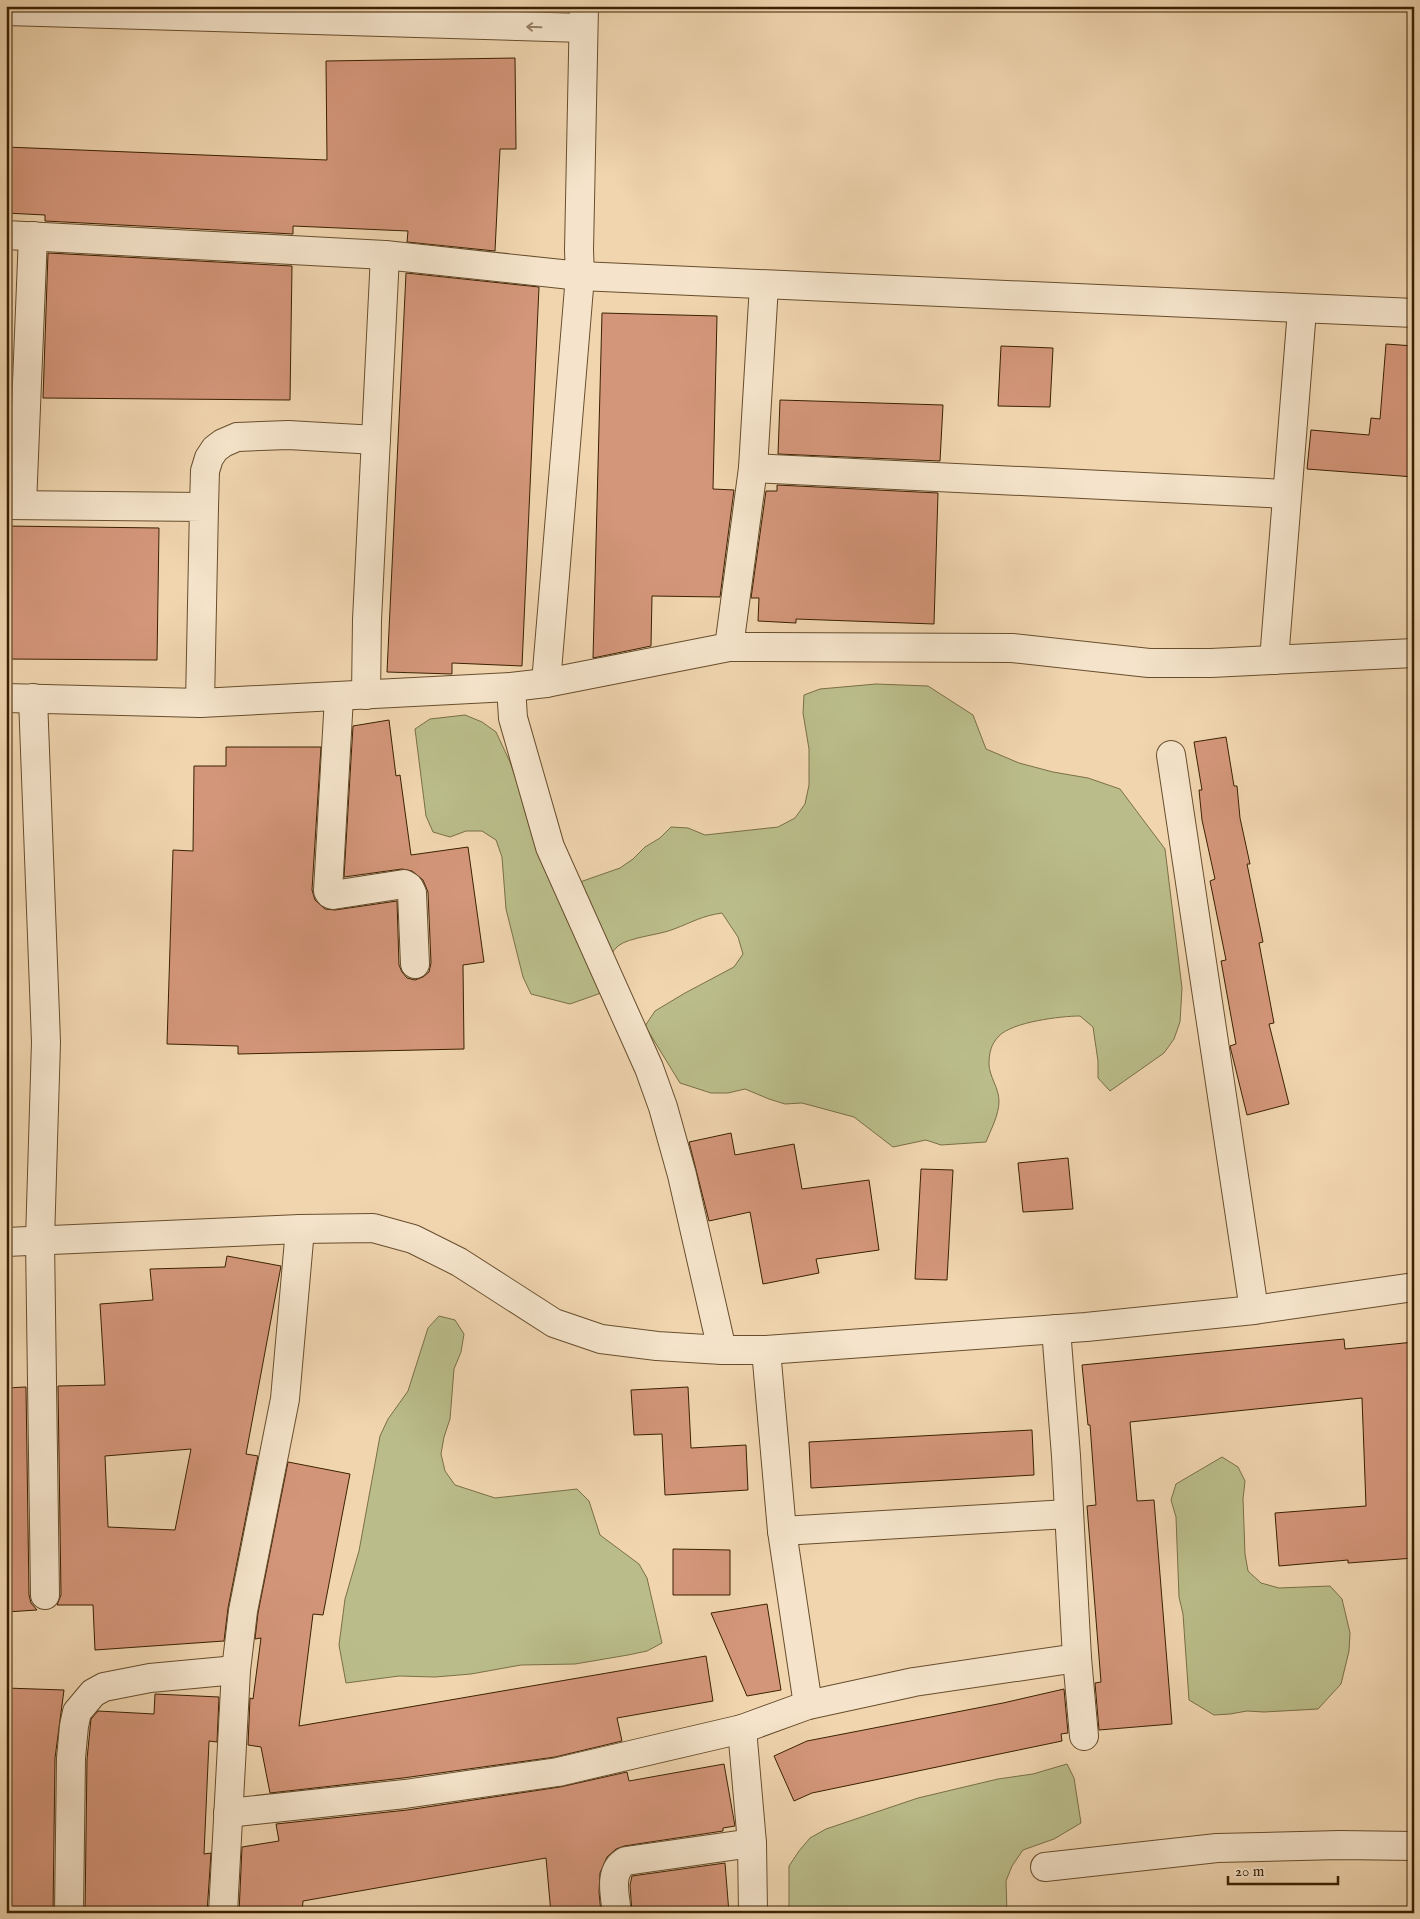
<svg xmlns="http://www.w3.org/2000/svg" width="1420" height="1919" font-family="'IM FELL English',serif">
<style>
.green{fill:#babd8a;stroke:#7a6f46}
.building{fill:#d4967a;stroke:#3a2102;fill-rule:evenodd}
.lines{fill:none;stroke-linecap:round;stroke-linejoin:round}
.minor-casing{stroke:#684e2d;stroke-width:30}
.tertiary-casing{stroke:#684e2d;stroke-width:30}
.minor{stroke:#f5e4cb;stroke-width:28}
.tertiary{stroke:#f5e4cb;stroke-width:28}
.oneway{stroke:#988266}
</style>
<rect width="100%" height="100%" fill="#f0d5af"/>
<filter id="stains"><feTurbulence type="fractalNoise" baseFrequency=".004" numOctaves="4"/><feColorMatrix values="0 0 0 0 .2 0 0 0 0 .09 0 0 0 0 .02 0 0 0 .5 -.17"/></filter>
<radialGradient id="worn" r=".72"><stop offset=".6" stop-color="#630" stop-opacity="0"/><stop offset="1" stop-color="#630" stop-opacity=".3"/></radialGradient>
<!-- green -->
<g class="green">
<path d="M876,684L928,686L973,715L986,749L1019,763L1053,772L1088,778L1120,789L1165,849L1182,988L1180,1022L1174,1039L1164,1053L1110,1091L1098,1078V1061L1093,1027L1080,1016C1061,1016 1012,1022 999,1036C991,1044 989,1053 989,1064C989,1076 999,1088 999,1101C999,1115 991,1129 986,1142L941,1145L926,1140L893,1147L854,1117L802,1103L785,1104L769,1099L745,1089L728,1093H711L680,1083L645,1026L655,1011L685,993L734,967L743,954L738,937L722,913C701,916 693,922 674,929C660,935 629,937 618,946C606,956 604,979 601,993L570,1004L531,994L523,977L506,909L502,857L496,840L482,831H466L450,837L433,832L426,816L415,729L430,719L465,715L482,722L496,732L510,762L542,854L580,882L620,868L633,859L645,847L660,838L671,827L688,828L705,835L778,827L795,818L805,804L809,785V749L803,713L804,695L820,689Z"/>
<path d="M439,1316L455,1320L464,1334L461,1352L454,1369L450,1419L444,1437L441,1454L445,1471L455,1485L495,1498L577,1489L589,1501L600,1535L639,1564L647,1578L662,1643L647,1651L628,1655L575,1664L521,1665L471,1674L435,1677L399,1676L346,1683L339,1645L345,1599L359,1551L380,1436L388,1419L408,1391L428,1328Z"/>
<path d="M1222,1457L1238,1467L1245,1481L1243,1499L1245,1554L1248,1571L1261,1583L1279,1588L1330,1586L1342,1599L1350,1633L1349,1651L1341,1684L1318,1709L1264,1712L1247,1711L1230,1714L1214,1715L1189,1700L1183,1614L1179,1597L1176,1517L1171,1500L1176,1484Z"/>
<path d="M1067,1764L1074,1778L1081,1823L1054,1839L1023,1850L1012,1866L1006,1881L1007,1913H789V1866L799,1851L810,1838L826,1829L918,1798L998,1779L1033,1774Z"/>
</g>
<!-- building -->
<g class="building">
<path d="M515,58L516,149H500L495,251L407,242L408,231L293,226V234L45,221V215L6,213V147L327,160L326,61Z"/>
<path d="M48,253L292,266L290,400L43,398Z"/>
<path d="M406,273L539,287L522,666L452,663V674L387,672Z"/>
<path d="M602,313L717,316L713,489L734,490L720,597L652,596L651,646L593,658Z"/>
<path d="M1386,344L1414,346V477L1307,469L1311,430L1369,435L1371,418L1380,419Z"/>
<path d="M1001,346L1053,348L1050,407L998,406Z"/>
<path d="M780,400L943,405L940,461L778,454Z"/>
<path d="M777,485L938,493L934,624L796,619V623L758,621L759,598H751L766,491H777Z"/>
<path d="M6,526L159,528L157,660L6,659Z"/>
<path d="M389,720L396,776L400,775L411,855L468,847L484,962L463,965L464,1049L238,1054V1046L167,1044L173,850L193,851L194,766H226V747H321L312,890L315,900L325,909L335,910L397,901L399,965L402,972L407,978L415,980L423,977L429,972L431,963L428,892L423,880L412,871L402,869L344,877L353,726Z"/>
<path d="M1226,737L1234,786H1237L1240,818L1250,864H1247L1263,942L1259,943L1274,1023L1269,1024L1289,1104L1247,1115L1230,1046L1236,1044L1221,961L1226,960L1210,881L1215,879L1202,820L1199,790H1202L1194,742Z"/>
<path d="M731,1133L735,1155L794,1144L802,1189L869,1180L879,1250L816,1259L819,1273L763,1284L750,1212L709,1221L689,1142Z"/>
<path d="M1068,1158L1073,1209L1023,1212L1018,1163Z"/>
<path d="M921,1169L953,1170L947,1280L915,1279Z"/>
<path d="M227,1256L281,1266L246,1454L258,1456L228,1608L224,1641L95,1650L93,1605H57L61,1595L58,1386L105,1385L100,1304L153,1300L150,1269L225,1267ZM191,1449L175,1530L108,1527L105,1456Z"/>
<path d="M1344,1339L1345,1349L1414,1342V1558L1348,1563V1560L1279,1566L1275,1513L1366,1506L1362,1398L1130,1422L1137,1501L1154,1500L1172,1724L1099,1730L1095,1683L1101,1682L1087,1506L1096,1505L1090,1425H1088L1082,1365Z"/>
<path d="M26,1387L29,1595L31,1603L37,1610L6,1612V1388Z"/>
<path d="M688,1387L691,1448L746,1445L748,1490L665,1495L662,1434L634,1435L631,1390Z"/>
<path d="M1032,1430L1034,1475L811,1488L809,1442Z"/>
<path d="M288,1462L350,1474L323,1615L313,1614L299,1726L706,1656L713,1701L617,1718L622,1741L555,1757L403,1778L270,1793L261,1747L248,1745L250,1698L253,1699L261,1638L255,1639L258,1613Z"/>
<path d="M673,1549L730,1550V1595H673Z"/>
<path d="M767,1604L781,1690L747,1696L711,1613Z"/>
<path d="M6,1688L64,1690L55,1758L53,1913H6Z"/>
<path d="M1064,1689L1068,1733L1061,1734L1062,1741L812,1793L794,1801L774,1756L807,1741L1003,1703Z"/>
<path d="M155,1694L219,1697L217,1742L209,1741L204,1854L211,1853L207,1913H85L87,1759L91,1719L98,1711L154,1714Z"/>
<path d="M724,1764L735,1826L723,1828V1831L624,1846L616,1849L607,1857L600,1873L599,1892L601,1913H551L546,1858L303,1901L302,1913H239L242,1847L279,1841L276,1824L407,1810L560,1787L627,1772L629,1781Z"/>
<path d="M725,1863L729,1913H632L630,1885L632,1876Z"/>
</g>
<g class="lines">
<defs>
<g id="minor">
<path d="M6,11L583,28"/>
<path d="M6,235L385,255L580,276L1414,313"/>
<path d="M753,468L1287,494"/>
<path d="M6,505L204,507L200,703"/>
<path d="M22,505L33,236"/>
<path d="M204,507L205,471L209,458L215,449L223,443L237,437L288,435L376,440"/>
<path d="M729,647L753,468L764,285"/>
<path d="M1274,660L1302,310"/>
<path d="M546,683L580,276L579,250L584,6"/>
<path d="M511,687L513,718L550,847L649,1068L663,1107L682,1175L722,1350"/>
<path d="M366,695L367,620L385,255"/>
<path d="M339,697L328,891L330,894L333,895L404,884L409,887L412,893L415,964"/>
<path d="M6,698L200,703L511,687L546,683L729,647L1012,648L1149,663H1211L1414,653"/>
<path d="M33,698L46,1042L40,1240L45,1595"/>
<path d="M1171,755L1254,1310"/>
<path d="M766,1350L782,1531L808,1705"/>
<path d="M782,1531L1068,1514"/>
<path d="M1077,1658L1084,1736"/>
<path d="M742,1729L752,1843L753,1913"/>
<path d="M228,1813L405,1794L558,1772L742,1729L808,1705L914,1682L1077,1658L1066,1456L1056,1329"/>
<path d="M1045,1867L1217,1848L1340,1845L1414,1846"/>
<path d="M69,1913L71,1758L74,1726L77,1712L93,1693L104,1687L150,1678L236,1670"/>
<path d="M223,1913L236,1670L243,1611L285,1399L300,1229"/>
<path d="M617,1913C615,1895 608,1871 626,1861L752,1843"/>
</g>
<path id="tertiary" d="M6,1242L300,1229L373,1228L413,1239L459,1262L554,1323L601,1339L657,1346L722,1350H766L1086,1327L1254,1310L1414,1287"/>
</defs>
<!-- minor casing -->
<use href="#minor" class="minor-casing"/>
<!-- tertiary casing -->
<use href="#tertiary" class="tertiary-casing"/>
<!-- minor -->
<use href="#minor" class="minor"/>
<!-- tertiary -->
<use href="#tertiary" class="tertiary"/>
</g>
<!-- one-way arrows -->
<defs><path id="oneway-shaft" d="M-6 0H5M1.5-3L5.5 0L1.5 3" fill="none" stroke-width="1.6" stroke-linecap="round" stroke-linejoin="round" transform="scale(1.25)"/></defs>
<use class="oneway" href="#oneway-shaft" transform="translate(534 27) rotate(-178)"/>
<!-- margin -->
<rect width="1420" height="1919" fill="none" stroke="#f0d5af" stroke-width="25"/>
<rect x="8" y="8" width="1405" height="1904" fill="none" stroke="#3a2102" stroke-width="2.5"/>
<rect x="12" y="12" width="1395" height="1894" fill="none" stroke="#3a2102"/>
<!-- scale -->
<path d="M1228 1876v8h110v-8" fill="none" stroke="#3a2102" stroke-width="2.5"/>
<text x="1235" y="1876" font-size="15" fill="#3a2102" stroke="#f5e4cb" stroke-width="4" paint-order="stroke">20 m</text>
<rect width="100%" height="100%" filter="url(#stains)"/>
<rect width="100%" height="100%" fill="url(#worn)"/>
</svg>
